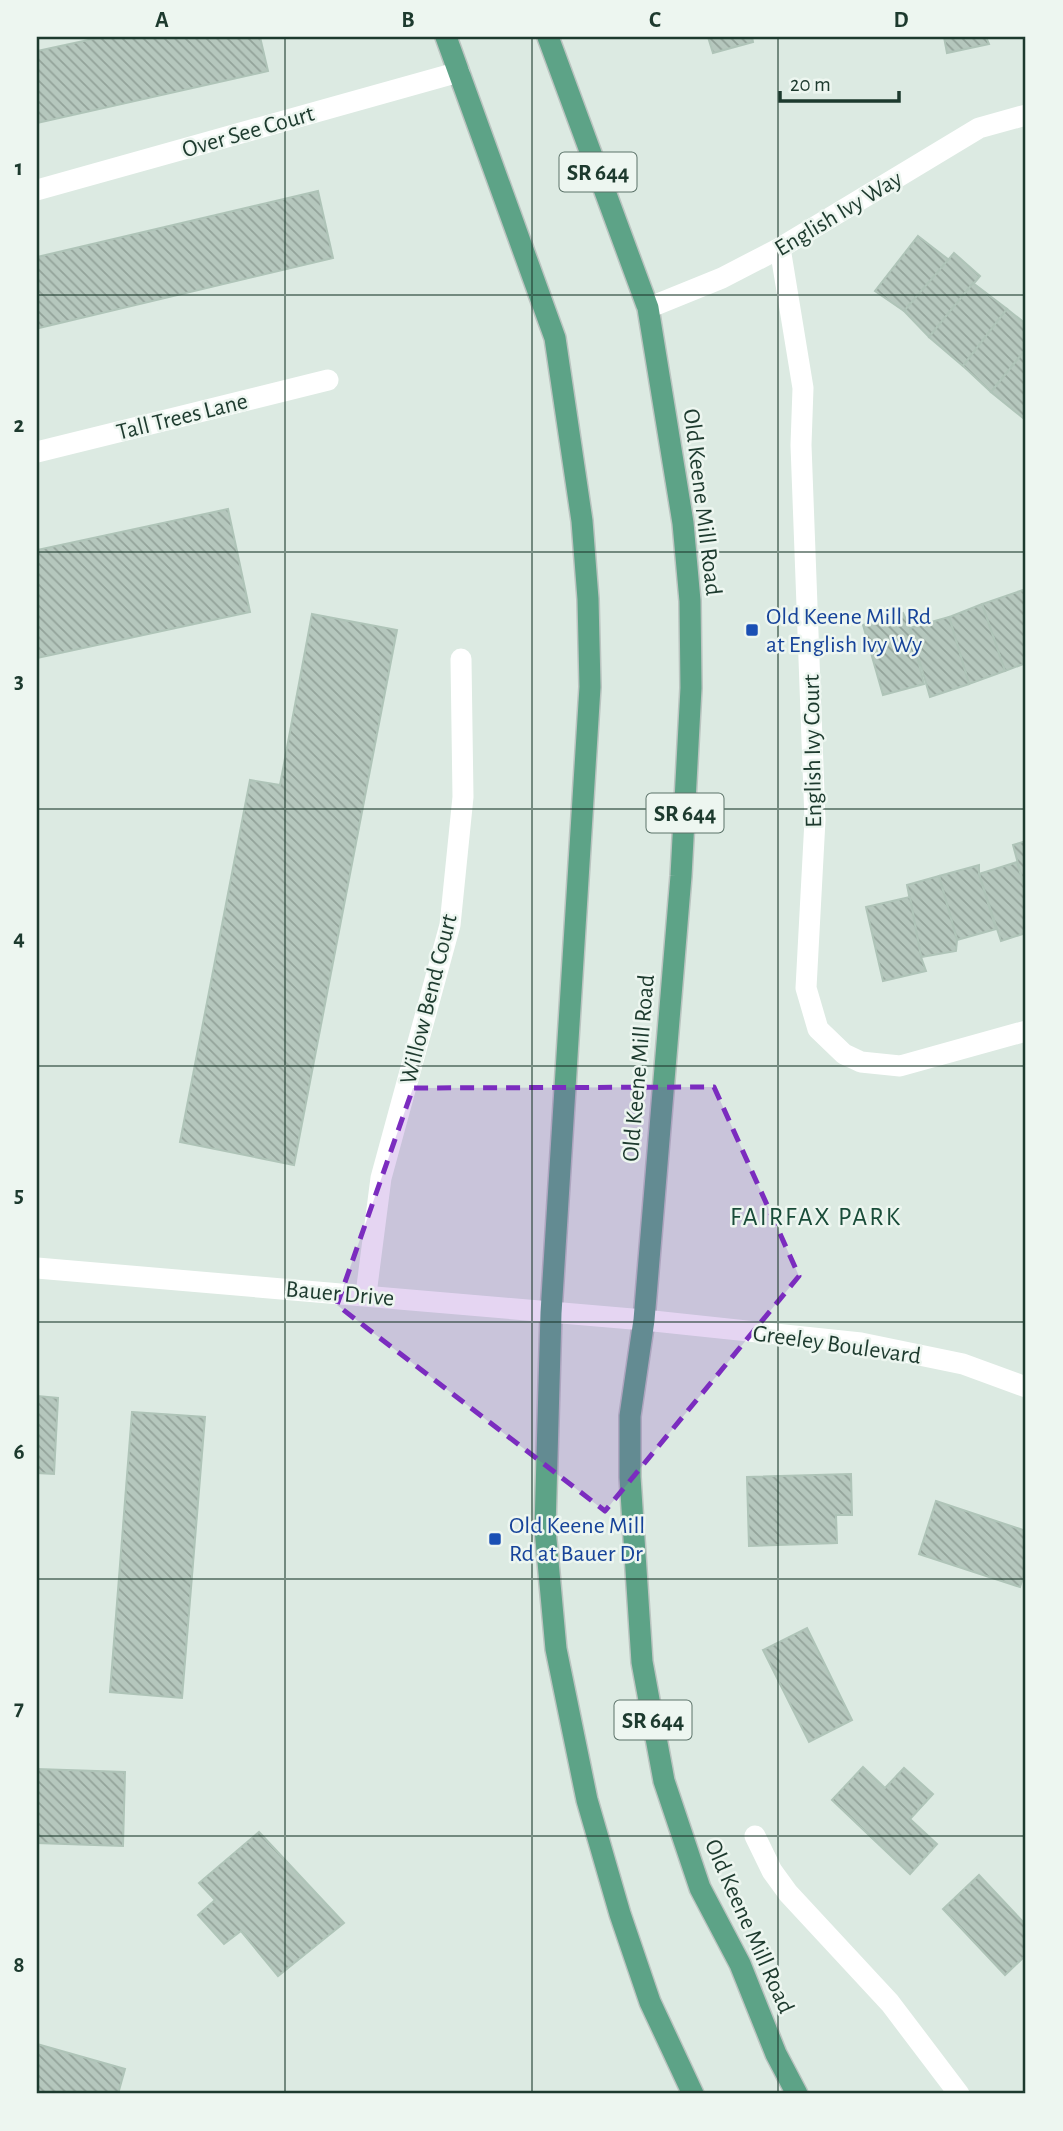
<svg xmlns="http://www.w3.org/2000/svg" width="1063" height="2131" font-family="'Alegreya Sans',sans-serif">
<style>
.building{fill:url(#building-back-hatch);stroke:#afc4b8;stroke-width:2}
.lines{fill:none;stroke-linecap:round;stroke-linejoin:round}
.major-casing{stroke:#bbc4c0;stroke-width:24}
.minor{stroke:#fff;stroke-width:21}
.major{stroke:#5da387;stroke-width:21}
.marked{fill:#7b2cbf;fill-opacity:0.2;stroke:#7b2cbf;stroke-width:5;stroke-dasharray:14 9;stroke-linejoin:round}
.grid{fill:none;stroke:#1d3a2e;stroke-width:2;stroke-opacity:0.55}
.transit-dot{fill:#1a4fb4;stroke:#edf6f0;stroke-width:2.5}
.labels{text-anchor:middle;stroke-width:5;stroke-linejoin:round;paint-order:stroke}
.shield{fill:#edf6f0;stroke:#5b7268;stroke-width:2}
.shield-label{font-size:23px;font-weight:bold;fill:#1d3a2e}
.street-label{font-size:24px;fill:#1d3a2e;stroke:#edf6f0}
.transit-label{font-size:24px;fill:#164399;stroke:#edf6f0;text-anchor:start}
.neighbourhood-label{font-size:26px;letter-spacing:2px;fill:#194c39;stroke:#edf6f0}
.neatline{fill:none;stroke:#1d3a2e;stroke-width:2.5}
.grid-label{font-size:23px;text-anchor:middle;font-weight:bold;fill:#1d3a2e}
</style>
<defs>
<pattern id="building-back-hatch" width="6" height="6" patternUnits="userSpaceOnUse" patternTransform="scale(1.75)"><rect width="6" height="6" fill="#b5c7bd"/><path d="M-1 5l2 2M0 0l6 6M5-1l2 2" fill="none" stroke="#93a39a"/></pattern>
</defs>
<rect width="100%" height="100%" fill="#dceae2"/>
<!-- building -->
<g class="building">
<path d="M102,37H260L268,71L37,123V51Z"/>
<path d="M708,37H752L753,42L713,53Z"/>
<path d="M944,37H986L989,44L947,53Z"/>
<path d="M318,191L333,258L39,328L37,319V257Z"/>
<path d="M918,236L949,260L904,311L875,291Z"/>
<path d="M954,253L980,276L929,337L904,311Z"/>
<path d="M973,283L1007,309L963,366L929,337Z"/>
<path d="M1007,309L1026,324V349L991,392L963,366Z"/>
<path d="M1026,349V413L1023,418L991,392Z"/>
<path d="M228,509L250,612L37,658V550Z"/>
<path d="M1023,590L1026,600V663L1005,671L982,604Z"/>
<path d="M982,604L1005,671L969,684L949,617Z"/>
<path d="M903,613L910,628L924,684L883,695L863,625Z"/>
<path d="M312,614L397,630L294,1165L180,1142L250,780L280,785Z"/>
<path d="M949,617L969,684L930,697L910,628Z"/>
<path d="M1026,841V893L1013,845Z"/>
<path d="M1017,862L1026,893V933L1001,941L979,874Z"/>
<path d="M979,865V874L996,929L957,940L939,876Z"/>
<path d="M939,876L957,940L956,951L921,957L907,885Z"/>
<path d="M910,897L921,957L926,971L883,981L866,907Z"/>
<path d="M37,1396L58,1398L54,1474L37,1473Z"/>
<path d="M132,1412L205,1417L182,1698L110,1692Z"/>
<path d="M851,1474L852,1515H836L837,1543L749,1546L747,1477Z"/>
<path d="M936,1501L1026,1531V1568L1020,1587L919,1554Z"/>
<path d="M807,1628L852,1720L809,1742L763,1650Z"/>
<path d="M863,1767L885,1788L904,1768L933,1794L910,1819L937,1844L910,1874L832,1800Z"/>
<path d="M37,1769L125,1772L123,1846L37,1843Z"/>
<path d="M259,1832L344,1923L278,1976L241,1931L224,1944L198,1915L215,1900L199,1883Z"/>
<path d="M979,1875L1026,1925V1955L1005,1975L943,1909Z"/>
<path d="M37,2044L125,2069L118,2094H37Z"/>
</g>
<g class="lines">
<defs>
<g id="major">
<path d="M446,37L555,338L582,521L588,599L590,687L551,1313L545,1529L556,1649L587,1800L620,1914L650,2002L693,2094"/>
<path d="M548,37L648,308L683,523L690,601L691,688L681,876L644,1320L630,1416V1477L642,1662L664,1781L700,1888L740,1964L776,2054L797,2094"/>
</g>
</defs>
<!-- major casing -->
<use href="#major" class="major-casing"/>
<!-- minor -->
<g class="minor">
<path d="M37,190L459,72"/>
<path d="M780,248L803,388L801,445L815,820L806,988L818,1029L844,1054L861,1062L900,1066L1026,1031"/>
<path d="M648,308L722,278L780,248L979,128L1026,115"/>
<path d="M37,452L328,380"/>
<path d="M37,1268L644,1320L861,1343L963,1364L1026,1387"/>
<path d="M366,1294L381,1178L450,925L463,797L461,659"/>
<path d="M755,1836L772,1871L788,1893L890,2003L959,2094"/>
</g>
<!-- major -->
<use href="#major" class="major"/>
</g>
<!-- marked area -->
<path class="marked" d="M714,1087L799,1276L605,1511L337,1305L413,1088Z"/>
<!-- grid -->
<path class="grid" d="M285,37V2094M532,37V2094M778,37V2094M37,295H1026M37,552H1026M37,809H1026M37,1066H1026M37,1322H1026M37,1579H1026M37,1836H1026"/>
<!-- markers -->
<g class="transit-dot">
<rect x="745" y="623" width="14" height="14" rx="3.5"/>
<rect x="488" y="1532" width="14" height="14" rx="3.5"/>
</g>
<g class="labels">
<!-- shield labels -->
<g class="shield">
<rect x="559.5" y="152.5" width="77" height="39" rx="5"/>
<rect x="646.5" y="793.5" width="77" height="39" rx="5"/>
<rect x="614.5" y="1700.5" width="77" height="39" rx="5"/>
</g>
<g class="shield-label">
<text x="598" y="180">SR 644</text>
<text x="685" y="821">SR 644</text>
<text x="653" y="1728">SR 644</text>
</g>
<!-- street labels -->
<g class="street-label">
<text transform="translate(248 131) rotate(-16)" y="8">Over See Court</text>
<text transform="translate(838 213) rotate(-31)" y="8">English Ivy Way</text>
<text transform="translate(182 416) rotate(-14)" y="8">Tall Trees Lane</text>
<text transform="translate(703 502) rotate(83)" y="8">Old Keene Mill Road</text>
<text transform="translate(812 751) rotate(-91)" y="8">English Ivy Court</text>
<text transform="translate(428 999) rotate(-76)" y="8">Willow Bend Court</text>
<text transform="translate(638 1068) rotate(-85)" y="8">Old Keene Mill Road</text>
<text transform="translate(340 1293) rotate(5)" y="8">Bauer Drive</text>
<text transform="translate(837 1344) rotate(8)" y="8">Greeley Boulevard</text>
<text transform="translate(750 1926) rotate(66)" y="8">Old Keene Mill Road</text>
</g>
<!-- transit labels -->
<g class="transit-label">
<text x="766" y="624">Old Keene Mill Rd<tspan x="766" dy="28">at English Ivy Wy</tspan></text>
<text x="509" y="1533">Old Keene Mill<tspan x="509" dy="28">Rd at Bauer Dr</tspan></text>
</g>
<!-- neighbourhood labels -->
<g class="neighbourhood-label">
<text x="816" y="1225">FAIRFAX PARK</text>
</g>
</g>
<!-- border -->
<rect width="1063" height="2131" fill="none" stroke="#edf6f0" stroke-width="77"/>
<!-- scale -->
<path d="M780 91v10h119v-10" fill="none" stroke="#1d3a2e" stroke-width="3.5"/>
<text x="790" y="91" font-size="21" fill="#1d3a2e" stroke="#edf6f0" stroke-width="5" paint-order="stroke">20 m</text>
<rect x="38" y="38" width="986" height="2054" class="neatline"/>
<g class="grid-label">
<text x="162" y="27">A</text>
<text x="408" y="27">B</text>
<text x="655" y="27">C</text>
<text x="901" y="27">D</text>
<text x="19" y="175">1</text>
<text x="19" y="432">2</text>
<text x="19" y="688">3</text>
<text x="19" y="945">4</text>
<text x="19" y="1202">5</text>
<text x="19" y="1459">6</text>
<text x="19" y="1715">7</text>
<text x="19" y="1972">8</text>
</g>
</svg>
